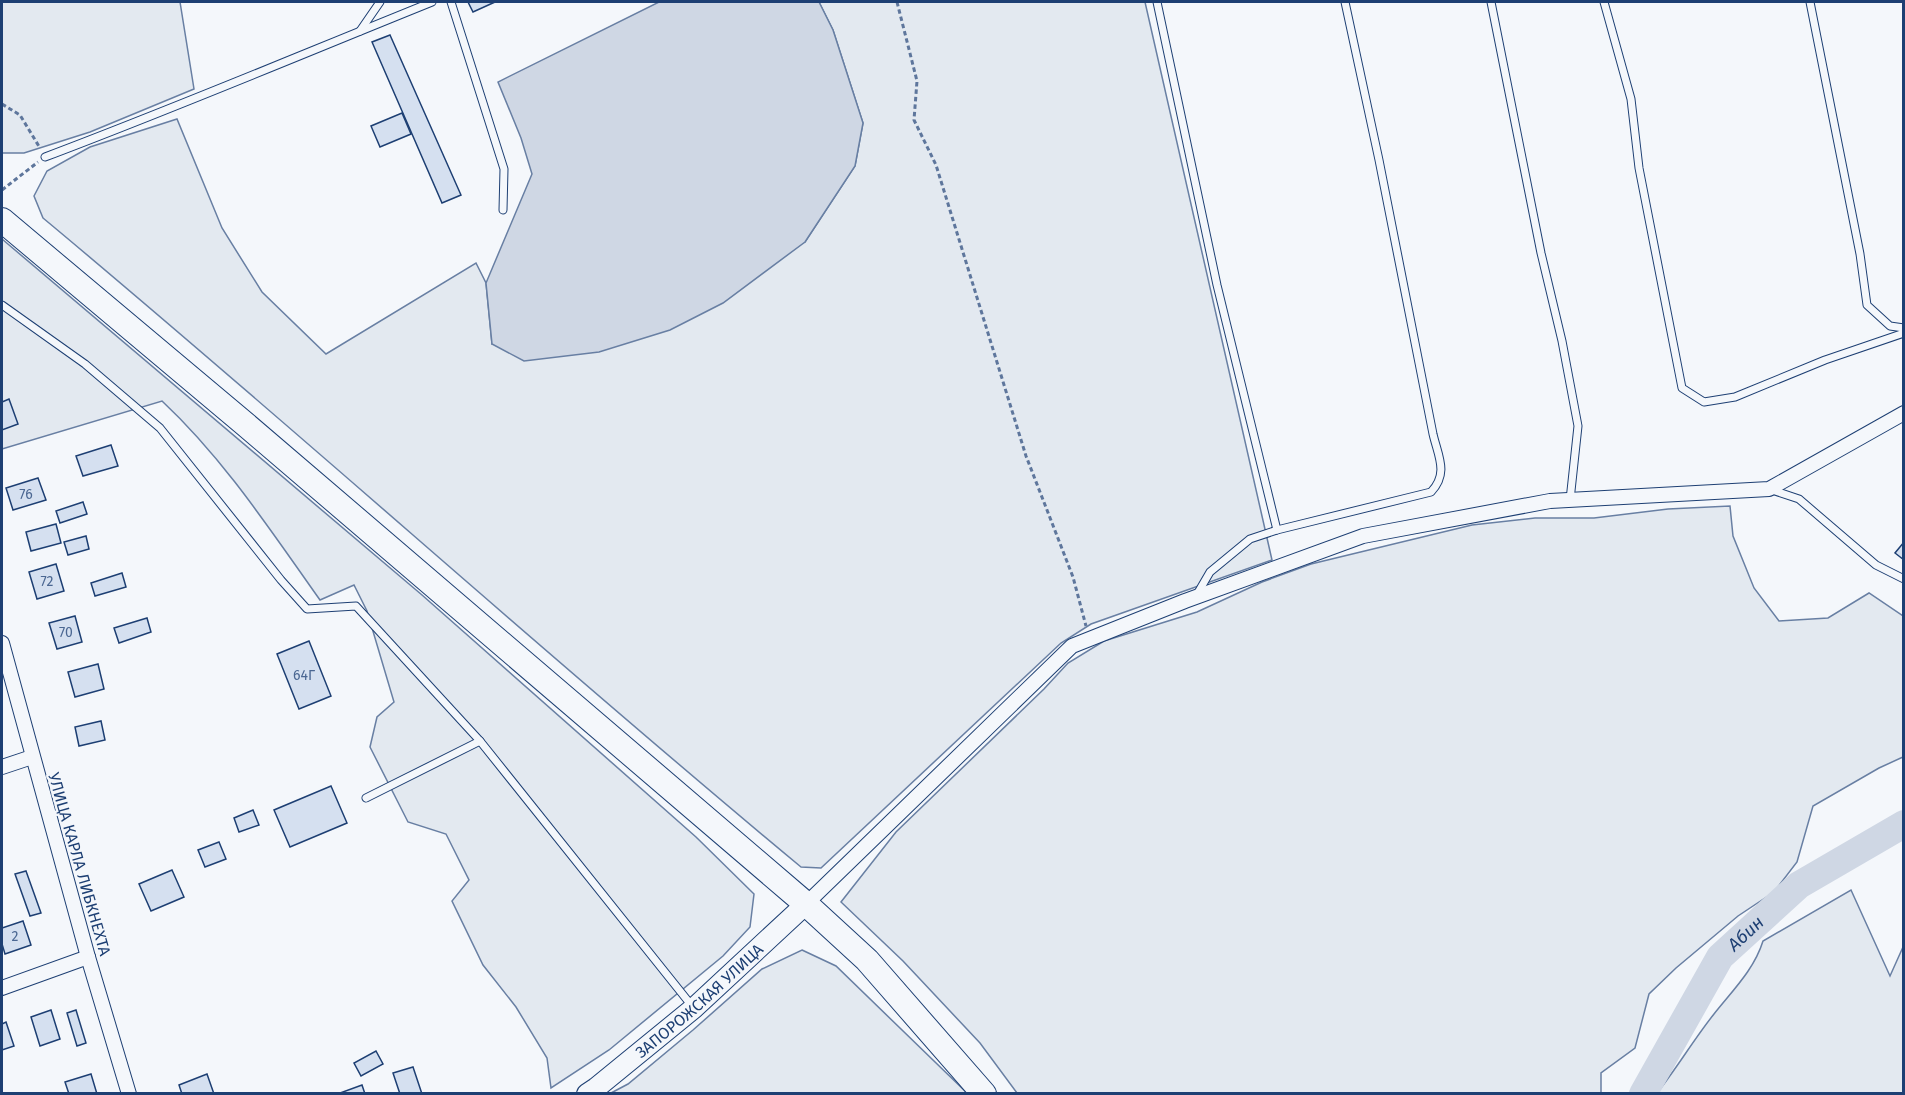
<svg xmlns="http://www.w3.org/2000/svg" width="1905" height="1095" font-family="'Fira Sans',sans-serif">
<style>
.green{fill:#e3e9f0;stroke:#687fa3;stroke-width:1.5}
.water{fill:#cfd7e4;stroke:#687fa3;stroke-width:1.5}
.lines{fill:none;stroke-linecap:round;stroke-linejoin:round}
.river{stroke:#cfd7e4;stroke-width:28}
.building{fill:#d5e0f0;stroke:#1d3f73;stroke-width:1.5}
.service-casing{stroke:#1d3f73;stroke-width:9}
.minor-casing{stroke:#1d3f73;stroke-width:16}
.secondary-casing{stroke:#1d3f73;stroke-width:22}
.trunk-casing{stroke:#1d3f73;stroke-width:26}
.path{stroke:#5e769c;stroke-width:3;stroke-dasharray:4.5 3;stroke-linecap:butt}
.service{stroke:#f4f7fb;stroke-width:7}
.minor{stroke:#f4f7fb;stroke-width:14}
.secondary{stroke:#f4f7fb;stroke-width:20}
.trunk{stroke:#f4f7fb;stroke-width:24}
.labels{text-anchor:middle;stroke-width:4.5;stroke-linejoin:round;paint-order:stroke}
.number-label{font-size:14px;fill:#4b6792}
.street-label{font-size:16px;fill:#1d3f73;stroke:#f4f7fb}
.water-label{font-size:18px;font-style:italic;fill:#1d3f73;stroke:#f4f7fb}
</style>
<rect width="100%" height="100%" fill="#f4f7fb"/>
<!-- green -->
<g class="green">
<path d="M2,2H180L194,89L90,132L24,153H2Z"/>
<path d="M819,2H1145L1272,560L1091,624L1061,643L821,868L801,867C545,655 299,431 43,218L34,196L47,171L90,147L177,119L222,228L262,292L326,354L476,263L486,283L492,344L805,242L855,166L863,123L833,30Z"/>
<path d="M2,239L422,595L696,837L754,894L750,927L723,956L609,1050L551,1088L547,1058L516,1007L483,965L452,901L469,880L446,834L408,822L370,747L377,717L394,702L367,611L354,585L320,600C271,531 224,459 162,401L2,449Z"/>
<path d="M1730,506L1733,536L1754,588L1779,621L1828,618L1869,593L1903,616V757L1879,768L1813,806L1797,862L1774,892L1738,916L1676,968L1649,994L1635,1048L1601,1073V1093H1017L980,1043L903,961L841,902L896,832L1044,689L1068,663L1104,641L1197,612L1262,582L1311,564L1472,525L1535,518H1594L1668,509Z"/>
<path d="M1851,890L1890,976L1903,947V1093H1657C1677,1068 1694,1039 1714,1014C1732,991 1754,970 1763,941Z"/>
<path d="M802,950L836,966L967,1093H611L628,1084L693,1030L762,969Z"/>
</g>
<!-- water -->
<path class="water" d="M659,2H819L833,30L863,123L855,166L805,242L723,303L670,330L599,352L524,361L492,344L486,283L532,174L521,138L498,82Z"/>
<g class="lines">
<!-- river -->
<path class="river" id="s1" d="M1643,1094L1720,957L1799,885L1904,824"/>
</g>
<!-- building -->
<g class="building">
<path d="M468,2H495L473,12Z"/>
<path d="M390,35L461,195L442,203L372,42Z"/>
<path d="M402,113L411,134L380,147L371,126Z"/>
<path d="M9,399L18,424L2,430V402Z"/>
<path d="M111,445L118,466L83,476L76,456Z"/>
<path d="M38,478L46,500L13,510L6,488Z"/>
<path d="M83,502L87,514L60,523L56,511Z"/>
<path d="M56,524L61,543L31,551L26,532Z"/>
<path d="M86,536L89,549L68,555L64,542Z"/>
<path d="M1904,542V560L1895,553Z"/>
<path d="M56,564L64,591L37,599L29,572Z"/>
<path d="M122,573L126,587L95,596L91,583Z"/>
<path d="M75,616L82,642L57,649L49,623Z"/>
<path d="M147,618L151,632L119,643L114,628Z"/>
<path d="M309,641L331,696L299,709L277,654Z"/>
<path d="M98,664L104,689L75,697L68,672Z"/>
<path d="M101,721L105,740L79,746L75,727Z"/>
<path d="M331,786L347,823L290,847L274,810Z"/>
<path d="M253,810L259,825L239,832L234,818Z"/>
<path d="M219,842L226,859L205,867L198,850Z"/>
<path d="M172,870L184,897L151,911L139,884Z"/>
<path d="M26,871L41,913L30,916L15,874Z"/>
<path d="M23,921L31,945L5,954L2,944V928Z"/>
<path d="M51,1010L60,1039L40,1046L31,1017Z"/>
<path d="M76,1010L86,1043L77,1046L67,1013Z"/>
<path d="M6,1022L14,1046L2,1050V1024Z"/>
<path d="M376,1051L383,1064L361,1076L354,1063Z"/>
<path d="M413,1067L422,1094H400L393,1073Z"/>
<path d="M91,1074L97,1094H69L65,1082Z"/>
<path d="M207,1074L214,1094H182L179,1085Z"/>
<path d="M362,1085L365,1094H340V1093Z"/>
</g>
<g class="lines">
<defs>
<g id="service">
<path d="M451,2L504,169L503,210"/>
<path d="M1157,2L1217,285L1277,530"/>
<path d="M1491,2L1541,253L1562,341L1578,426L1570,500"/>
<path d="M1604,2L1631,99L1639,168L1682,388L1704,402L1735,397L1825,360L1904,333"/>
<path d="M1810,2L1860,254L1867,305L1890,326L1904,328"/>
<path d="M360,31L380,2"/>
<path d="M45,157C175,108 303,54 432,2"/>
<path d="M2,305L85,364L160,428L281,580L307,609L356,606L480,741L692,1006"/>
<path d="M1769,489L1799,499L1876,565L1904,579"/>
<path d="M1196,596L1210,572L1250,539L1277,530L1431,492C1449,473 1438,456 1433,434L1379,160L1345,2"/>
<path d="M366,798L480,741"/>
</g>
<g id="minor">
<path d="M2,643L88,957L129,1094"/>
<path d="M2,767L32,757"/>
<path d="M806,904L1072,646L1185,601L1363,536L1550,501L1769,489L1904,413"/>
<path d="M2,988L88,957"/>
</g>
<g id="secondary">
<path id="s2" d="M587,1094L596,1088L694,1008L806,904"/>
</g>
<path id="trunk" d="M2,220L245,424L806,904L867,960L984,1094"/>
</defs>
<!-- service casing -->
<use href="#service" class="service-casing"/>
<!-- minor casing -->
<use href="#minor" class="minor-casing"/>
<!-- secondary casing -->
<use href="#secondary" class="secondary-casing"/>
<!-- trunk casing -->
<use href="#trunk" class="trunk-casing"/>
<!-- path -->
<g class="path">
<path d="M897,2L917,81L914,120L936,165L1026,456L1073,577L1086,626"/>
<path d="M2,104L20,115L40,148"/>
<path d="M2,190L38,162"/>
</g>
<!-- service -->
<use href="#service" class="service"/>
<!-- minor -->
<use href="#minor" class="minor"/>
<!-- secondary -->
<use href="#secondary" class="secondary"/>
<!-- trunk -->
<use href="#trunk" class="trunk"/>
</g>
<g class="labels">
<!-- number labels -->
<g class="number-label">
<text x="26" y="499">76</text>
<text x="47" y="586">72</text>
<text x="66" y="637">70</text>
<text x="304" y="680">64Г</text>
<text x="15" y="941">2</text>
</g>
<!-- street labels -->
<g class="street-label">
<text transform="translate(80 864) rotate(74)" y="6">УЛИЦА КАРЛА ЛИБКНЕХТА</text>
<text dy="6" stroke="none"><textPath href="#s2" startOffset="146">ЗАПОРОЖСКАЯ УЛИЦА</textPath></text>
</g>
<!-- water labels -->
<g class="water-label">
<text dy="6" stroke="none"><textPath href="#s1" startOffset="192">Абин</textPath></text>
</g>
</g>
<!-- border -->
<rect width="1905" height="1095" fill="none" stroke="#1d3f73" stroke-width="6"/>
</svg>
